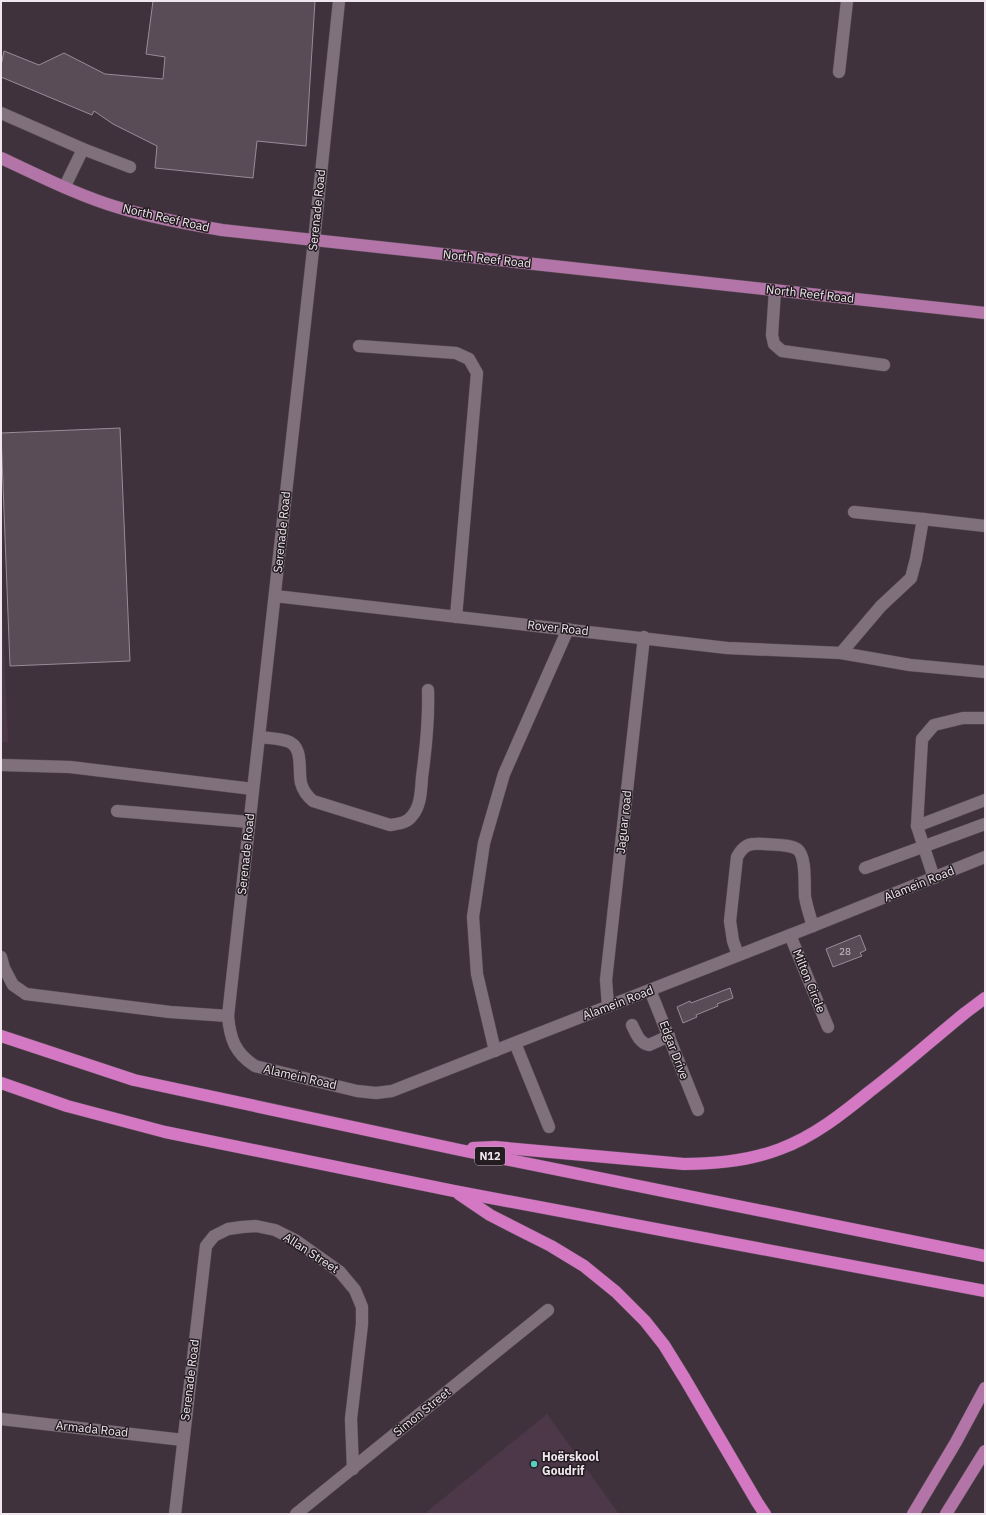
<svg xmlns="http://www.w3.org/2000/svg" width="986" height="1515" font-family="'IBM Plex Sans',sans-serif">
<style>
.built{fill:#4c3848}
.building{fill:#5a4c57;stroke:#9b8a97}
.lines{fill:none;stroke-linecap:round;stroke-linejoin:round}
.minor-casing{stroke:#5b4f59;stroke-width:13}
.major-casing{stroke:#5b4f59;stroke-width:13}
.highway-casing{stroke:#5b4f59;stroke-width:13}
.minor{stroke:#80707c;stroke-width:12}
.major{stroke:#b375a7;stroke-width:12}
.highway{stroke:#d578c4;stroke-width:12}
.poi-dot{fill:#59cebf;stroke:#231c21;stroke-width:1.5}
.labels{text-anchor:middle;stroke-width:3;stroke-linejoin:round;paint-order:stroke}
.number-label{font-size:10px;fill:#cac0c8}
.shield{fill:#231c21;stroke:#b2aab0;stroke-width:1}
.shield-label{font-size:11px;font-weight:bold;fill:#f0e7ee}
.street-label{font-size:12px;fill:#f0e7ee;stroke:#231c21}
.poi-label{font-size:12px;font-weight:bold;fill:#f0e7ee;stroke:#231c21;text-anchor:start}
</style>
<rect width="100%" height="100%" fill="#40323d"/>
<!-- built -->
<g class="built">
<path d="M1,583L8,742H1Z"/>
<path d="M547,1414L619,1514H424Z"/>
</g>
<!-- building -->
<g class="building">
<path d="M153,1H315L306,146L257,141L253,178L155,168L157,146L113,124L94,111L92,115L1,77V66L4,51L39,65L64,53L105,74L163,79L165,57L146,54Z"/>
<path d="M120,428L130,661L10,666L1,433Z"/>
<path d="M860,935L866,950L860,953L862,956L833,967L826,949Z"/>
<path d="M730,988L733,998L717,1004L718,1006L696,1015L697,1017L683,1023L677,1007L690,1001L691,1003Z"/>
</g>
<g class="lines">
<defs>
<g id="minor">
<path d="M339,1L314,241L228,1016C230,1039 235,1053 255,1066L357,1091L376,1093L392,1091L813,926L985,857"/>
<path d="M839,72L847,1"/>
<path d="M1,113L83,149"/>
<path d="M65,186L83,149L130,167"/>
<path d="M775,290L772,335L774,344L782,351L884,365"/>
<path d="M359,346L456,353L469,359L477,373L456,617"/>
<path d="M923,519L985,526"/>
<path d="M275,596L727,648L841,653L910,665L985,672"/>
<path d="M841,653L881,606L911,578L916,559L923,519L854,512"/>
<path d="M259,737C268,738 278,738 287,741C304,746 298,770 301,783C303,791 307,796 313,801L390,825C398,824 407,823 412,816C421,806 421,790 422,777C426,748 429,720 428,690"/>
<path d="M1,765L70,767L253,789"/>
<path d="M117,811L249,822"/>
<path d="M917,826L985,800"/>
<path d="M865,868L985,824"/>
<path d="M934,878L917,826L922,739L934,725L963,718H985"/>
<path d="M790,935L828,1027"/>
<path d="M738,955L733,941L730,921L737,857C744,844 750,843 764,844C774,845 789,844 797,849C807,856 804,886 805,897C807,907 810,917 813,926"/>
<path d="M1,957L4,968L13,985L26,994L170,1012L228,1016"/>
<path d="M650,990L698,1110"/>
<path d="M608,1006L606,980L644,637"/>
<path d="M632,1025C636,1033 639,1043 649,1045L669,1036"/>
<path d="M515,1043L549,1127"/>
<path d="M495,1051L477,974L473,917L484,843L504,774L568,629"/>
<path d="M1,1419L183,1440"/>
<path d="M175,1514L206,1246L214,1236L228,1229L242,1227L256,1226L275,1230L295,1240L340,1272L355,1290L362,1307V1324L351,1419L353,1469"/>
<path d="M296,1514L548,1310"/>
</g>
<g id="major">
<path d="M1,158C40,176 79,196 120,208C153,218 187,224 222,230L985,313"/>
<path d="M913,1514L956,1442L985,1388"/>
<path d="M946,1514L985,1451"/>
</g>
<g id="highway">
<path d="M1,1036L134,1080L460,1150L985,1256"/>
<path d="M1,1083L67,1106L165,1132L454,1191L985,1291"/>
<path d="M473,1148L495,1147L684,1164C717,1164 749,1161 780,1149C813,1137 842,1114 869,1092C902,1067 933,1039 965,1013L985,998"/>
<path d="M459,1194L490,1215L551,1246L584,1266L616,1292L645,1321L664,1345L685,1379L757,1502L765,1514"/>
</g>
</defs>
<!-- minor casing -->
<use href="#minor" class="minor-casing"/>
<!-- major casing -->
<use href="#major" class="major-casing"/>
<!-- highway casing -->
<use href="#highway" class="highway-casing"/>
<!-- minor -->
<use href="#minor" class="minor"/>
<!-- major -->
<use href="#major" class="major"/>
<!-- highway -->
<use href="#highway" class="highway"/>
</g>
<!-- markers -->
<circle class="poi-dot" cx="534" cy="1464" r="4"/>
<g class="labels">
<!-- number labels -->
<g class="number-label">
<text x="845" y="955">28</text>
</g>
<!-- shield labels -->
<rect class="shield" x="475" y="1147" width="30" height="18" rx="3"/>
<g class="shield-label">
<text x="490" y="1160">N12</text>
</g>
<!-- street labels -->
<g class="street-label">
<text transform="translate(317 210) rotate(-84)" y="4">Serenade Road</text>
<text transform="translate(166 218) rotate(13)" y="4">North Reef Road</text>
<text transform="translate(487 259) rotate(6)" y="4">North Reef Road</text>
<text transform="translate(810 294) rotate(6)" y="4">North Reef Road</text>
<text transform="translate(282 532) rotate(-84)" y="4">Serenade Road</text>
<text transform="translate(558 628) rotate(6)" y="4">Rover Road</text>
<text transform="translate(624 822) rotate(-84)" y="4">Jaguar road</text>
<text transform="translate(246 854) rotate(-84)" y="4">Serenade Road</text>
<text transform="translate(919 884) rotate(-22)" y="4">Alamein Road</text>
<text transform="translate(809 981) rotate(68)" y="4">Milton Circle</text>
<text transform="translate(618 1003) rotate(-21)" y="4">Alamein Road</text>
<text transform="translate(674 1050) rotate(69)" y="4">Edgar Drive</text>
<text transform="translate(300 1077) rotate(13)" y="4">Alamein Road</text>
<text transform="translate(311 1253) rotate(33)" y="4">Allan Street</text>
<text transform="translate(190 1380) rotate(-83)" y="4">Serenade Road</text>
<text transform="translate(422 1412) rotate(-39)" y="4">Simon Street</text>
<text transform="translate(92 1429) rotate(6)" y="4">Armada Road</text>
</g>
<!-- poi labels -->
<g class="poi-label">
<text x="542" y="1461">Hoërskool<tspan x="542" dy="14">Goudrif</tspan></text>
</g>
</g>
<!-- border -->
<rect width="986" height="1515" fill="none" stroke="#f0e7ee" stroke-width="4"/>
</svg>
